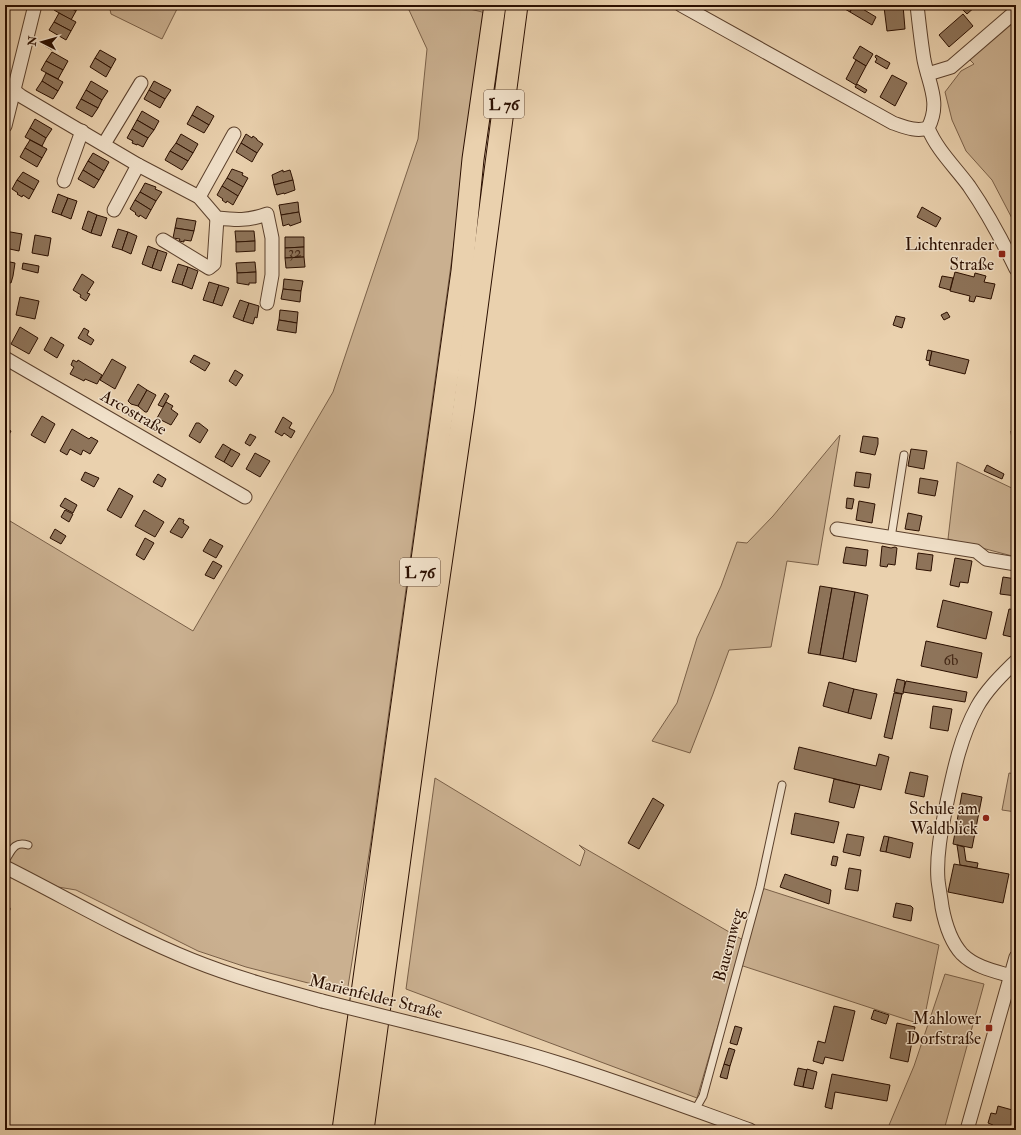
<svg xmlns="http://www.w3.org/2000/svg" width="1021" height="1135" font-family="'IM FELL Double Pica',serif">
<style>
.green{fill:#cab090;stroke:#7a6048}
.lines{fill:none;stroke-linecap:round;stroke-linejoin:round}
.stream{stroke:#775c45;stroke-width:3.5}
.building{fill:#8e745a;stroke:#2b0f00}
.service-casing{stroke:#5b402c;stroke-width:9}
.minor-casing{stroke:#5b402c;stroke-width:15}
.primary-casing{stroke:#2b0f00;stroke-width:23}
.service{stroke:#f1e1ca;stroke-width:7}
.minor{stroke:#f1e1ca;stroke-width:13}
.primary{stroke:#ead1ae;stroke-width:21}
.minor-bridge-casing{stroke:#5b402c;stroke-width:15;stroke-linecap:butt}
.minor-bridge{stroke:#f1e1ca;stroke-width:13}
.poi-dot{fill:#8f2418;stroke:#f1e1ca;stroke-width:1.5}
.labels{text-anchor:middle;stroke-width:3;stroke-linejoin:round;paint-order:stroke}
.number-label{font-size:15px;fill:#442816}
.shield{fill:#f1e1ca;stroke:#664e3d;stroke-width:1}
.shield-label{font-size:16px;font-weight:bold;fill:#2b0f00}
.poi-label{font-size:17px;fill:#2b0f00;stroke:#f1e1ca;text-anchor:end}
.street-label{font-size:17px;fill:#2b0f00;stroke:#f1e1ca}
</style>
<rect width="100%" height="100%" fill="#ead1ae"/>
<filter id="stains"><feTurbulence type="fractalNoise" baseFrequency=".005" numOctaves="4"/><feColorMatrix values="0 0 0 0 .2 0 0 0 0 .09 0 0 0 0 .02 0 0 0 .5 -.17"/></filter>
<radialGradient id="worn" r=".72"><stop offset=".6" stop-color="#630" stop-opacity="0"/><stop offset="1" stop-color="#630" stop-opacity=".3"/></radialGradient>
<!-- green -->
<g class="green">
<path d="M109,5H179L162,39L111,14Z"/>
<path d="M403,5H465L470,9L486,13L371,841L347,993L246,967L198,951L76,890L58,887L5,860V518L193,631L333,392L418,139L427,49L409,10Z"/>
<path d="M1016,16V226L992,180L966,151L952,120L945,92L961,71L974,64L970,60L969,56Z"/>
<path d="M840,435L818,565L787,561L771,647L729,650L713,694L690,753L652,741L677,703L697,638L721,586L737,542L747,543L773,516Z"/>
<path d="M957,462L1016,490V557L948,539Z"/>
<path d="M1009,773L1016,774V812L1002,810Z"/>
<path d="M435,778L580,866L585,851L579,845L743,940L697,1098L406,989Z"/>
<path d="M762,888L939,945L923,1025L740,965Z"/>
<path d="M945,974L984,984L944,1130H887L914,1066Z"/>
</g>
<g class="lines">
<!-- stream -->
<path class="stream" d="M5,915L9,909"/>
</g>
<!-- building -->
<g class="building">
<path d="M57,5H65L76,11L71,20L54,10Z"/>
<path d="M65,5H80L76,11Z"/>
<path d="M838,5H852L853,6L850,12Z"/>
<path d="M854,5H856L876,17L872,25L850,12Z"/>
<path d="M903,5L905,29L887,31L884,7Z"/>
<path d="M966,5H974L976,6L967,14L962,9Z"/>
<path d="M59,13L76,22L71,31L54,22Z"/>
<path d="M963,14L973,26L949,47L939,35Z"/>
<path d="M54,22L71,31L66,40L49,30Z"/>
<path d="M44,40L54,46L52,50L42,44Z"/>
<path d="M860,46L873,54L866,66L853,58Z"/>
<path d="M100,50L116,59L111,68L95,58Z"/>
<path d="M52,52L68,61L63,70L46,61Z"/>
<path d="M876,55L890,63L887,69L875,62L877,59L875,57Z"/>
<path d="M95,58L111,68L106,77L90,67Z"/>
<path d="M856,60L866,66L856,85L846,79Z"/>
<path d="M46,61L63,70L58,79L41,70Z"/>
<path d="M46,73L63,82L58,91L42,81Z"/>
<path d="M892,75L907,83L895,106L880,97Z"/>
<path d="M42,81L58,91L53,99L36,90Z"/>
<path d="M91,81L108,91L102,100L86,90Z"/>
<path d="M154,81L171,90L165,99L149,90Z"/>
<path d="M857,84L867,90L865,93L855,87Z"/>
<path d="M86,90L102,100L98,108L81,99Z"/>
<path d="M149,90L165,99L160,108L144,99Z"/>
<path d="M81,99L98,108L92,117L76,108Z"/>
<path d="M197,106L214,116L209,125L192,115Z"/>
<path d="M142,111L159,121L154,130L137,120Z"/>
<path d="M192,115L209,125L204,133L187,124Z"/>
<path d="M35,119L52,129L46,138L30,128Z"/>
<path d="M137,120L154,130L148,138L132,129Z"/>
<path d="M30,128L46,138L42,146L25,137Z"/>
<path d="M132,129L148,138L143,147L137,144V145L132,143L133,141L127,138Z"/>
<path d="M181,134L198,144L193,153L176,143Z"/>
<path d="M246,134L252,138L253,136L257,139V140L263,144L257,153L241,143Z"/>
<path d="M30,140L47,149L42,158L25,148Z"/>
<path d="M176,143L193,153L188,161L170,151Z"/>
<path d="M241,143L257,153L252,162L236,152Z"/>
<path d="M25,148L42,158L37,167L20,157Z"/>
<path d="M170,151L188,161L182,170L165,160Z"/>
<path d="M93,153L109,162L104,171L88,161Z"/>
<path d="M88,161L104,171L99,180L83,170Z"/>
<path d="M232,169L243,173L242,175L248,178L243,187L227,178Z"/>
<path d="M83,170L99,180L94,188L78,179Z"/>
<path d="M283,170V172L290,170L293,180L274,185L272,175Z"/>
<path d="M23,172L39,181L34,190L17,180Z"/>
<path d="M227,178L243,187L238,196L222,186Z"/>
<path d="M17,180L34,190L29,199L23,195L22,197L17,194L18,193L12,189Z"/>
<path d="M293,180L295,190L284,194V193L277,195L274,185Z"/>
<path d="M145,183L156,187L155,189L162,192L156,201L140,192Z"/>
<path d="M222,186L238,196L233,205L227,201L226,203L222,200L223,199L217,195Z"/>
<path d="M140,192L156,201L151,210L135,200Z"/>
<path d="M58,194L68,198L61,215L52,212Z"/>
<path d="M68,198L77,201L71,219L61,215Z"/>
<path d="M135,200L151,210L146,219L140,215L139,217L135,214L136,213L130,209Z"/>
<path d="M298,202L299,212L281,215L279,205Z"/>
<path d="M922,207L941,218L936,227L917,217Z"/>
<path d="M88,211L97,215L91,233L82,229Z"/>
<path d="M299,212L301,222L290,226L289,224L283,226L281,215Z"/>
<path d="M97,215L107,218L101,236L91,233Z"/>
<path d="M177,218L196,221L194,231L175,228Z"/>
<path d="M175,228L194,231L191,241L184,240V242L179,241L180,239L173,238Z"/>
<path d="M118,229L128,232L122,250L112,247Z"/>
<path d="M5,231L22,234L19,251L5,248Z"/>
<path d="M235,231H254L255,241L236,242Z"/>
<path d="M128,232L137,236L131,254L122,250Z"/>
<path d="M35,235L51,238L48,256L32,253Z"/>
<path d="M285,237H304V247L285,248Z"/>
<path d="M255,241V251L236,252V242Z"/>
<path d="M148,246L158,250L152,268L142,264Z"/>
<path d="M304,247V257L285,258V248Z"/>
<path d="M158,250L167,253L161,271L152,268Z"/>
<path d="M304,257L305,267L286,268L285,258Z"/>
<path d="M5,261L15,263L13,276L11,283L5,282Z"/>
<path d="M255,262L256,272L237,273L236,263Z"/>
<path d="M23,263L39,266L38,273L22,269Z"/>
<path d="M178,264L188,267L182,285L172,282Z"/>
<path d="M188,267L198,271L192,289L182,285Z"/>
<path d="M256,272V283H249V285L237,283V273Z"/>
<path d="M955,272L974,277L975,273L986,276L984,282L995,284L991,299L976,296L974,302L969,301L970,296L950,291Z"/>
<path d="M82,274L94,282L87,293L90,294L86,301L80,297L81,295L73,290Z"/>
<path d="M942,276L953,278L950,290L939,287Z"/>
<path d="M284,279L303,281L301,291L283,289Z"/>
<path d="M209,282L219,285L213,303L203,300Z"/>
<path d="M219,285L229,288L222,306L213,303Z"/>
<path d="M283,289L301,291L300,302L281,299Z"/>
<path d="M20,297L39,301L35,319L16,315Z"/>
<path d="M240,300L249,303L243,321L233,317Z"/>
<path d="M249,303L259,306L257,318L255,317L253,324L243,321Z"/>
<path d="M280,310L298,312L297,323L279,320Z"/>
<path d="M947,312L950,317L944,320L941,315Z"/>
<path d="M896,316L905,318L902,328L893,325Z"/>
<path d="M279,320L297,323L296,333L277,330Z"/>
<path d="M20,327L38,338L29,354L11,344Z"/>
<path d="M84,328L89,331L87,335L94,340L91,345L78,338Z"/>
<path d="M51,337L64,345L57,358L44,350Z"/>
<path d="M928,350L932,351L930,361L926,360Z"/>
<path d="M932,351L969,360L965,374L929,365Z"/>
<path d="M194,355L210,363L205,371L190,362Z"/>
<path d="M112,359L126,367L115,389L100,380Z"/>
<path d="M73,360L77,362L78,360L102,375L97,384L85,379L84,381L70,374L74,367L71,365Z"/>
<path d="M235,370L243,375L236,386L229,381Z"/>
<path d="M138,384L147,390L138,406L131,404L128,401Z"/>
<path d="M147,390L156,395L147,412H145L138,406Z"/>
<path d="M165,393L169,396L163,407L158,405Z"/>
<path d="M166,402L173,406L171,409L178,414L171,425L157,418Z"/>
<path d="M42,416L55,424L45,443L31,435Z"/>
<path d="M283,417L292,423L289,428L295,431L291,438L284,433L282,436L275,432Z"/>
<path d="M196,423H199L208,430L200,443L189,436Z"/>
<path d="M5,428L11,431L5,442Z"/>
<path d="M72,429L89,439L91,437L98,441L90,454L83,450L81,455L70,449L67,455L60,451Z"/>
<path d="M1011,431H1016V477Z"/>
<path d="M250,434L256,437L250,446L245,443Z"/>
<path d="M863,436L878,438V444L875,455L860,452Z"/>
<path d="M223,444L231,449L224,462L215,457Z"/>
<path d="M231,449L240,454L232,467L224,462Z"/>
<path d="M911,449L927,451L924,469L908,466Z"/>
<path d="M255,453L270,461L260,477L246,469Z"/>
<path d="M987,465L1004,474L1002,479L984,471Z"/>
<path d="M85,472L99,478L94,487L81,480Z"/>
<path d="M856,472L871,474L869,488L854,486Z"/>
<path d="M158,474L166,479L162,487L153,482Z"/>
<path d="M920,478L938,481L935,496L918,493Z"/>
<path d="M119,488L133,496L121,518L107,510Z"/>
<path d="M65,498L77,505L73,513L60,506Z"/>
<path d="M847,498L854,499L852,509L846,508Z"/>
<path d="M859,501L875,504L872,523L856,520Z"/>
<path d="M65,510L73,514L69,522L61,517Z"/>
<path d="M144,510L164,522L155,537L135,526Z"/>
<path d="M908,513L922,516L919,531L905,529Z"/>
<path d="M179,518L184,520L183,523L189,527L182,538L170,532Z"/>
<path d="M55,529L66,536L61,544L50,538Z"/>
<path d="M145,538L154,543L144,560L136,555Z"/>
<path d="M210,539L223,546L216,558L203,551Z"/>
<path d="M882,546L891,548L895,547L897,548L895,565L888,564L887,567L880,566Z"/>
<path d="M846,547L868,550L866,566L843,563Z"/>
<path d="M918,553L933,555L931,571L916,569Z"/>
<path d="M955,558L972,561L968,583L960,582L959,587L950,585Z"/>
<path d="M213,561L222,566L214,579L205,575Z"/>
<path d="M1003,577L1016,579V596L1000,594Z"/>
<path d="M820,586L832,588L820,655L808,653Z"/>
<path d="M832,588L855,592L843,659L820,655Z"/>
<path d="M855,592L868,595L856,662L843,659Z"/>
<path d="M943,600L992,612L986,639L937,627Z"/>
<path d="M1009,609L1016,610V638L1003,635Z"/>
<path d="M926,641L982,653L977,678L921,666Z"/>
<path d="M897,679L905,681L903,694L894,692Z"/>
<path d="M906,681L967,692L965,702L903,692Z"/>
<path d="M829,682L854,689L848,713L823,706Z"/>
<path d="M854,689L877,694L871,719L848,713Z"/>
<path d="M894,693L902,694L892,739L884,737Z"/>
<path d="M933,706L952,709L948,731L930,728Z"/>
<path d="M799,747L876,766L879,754L889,757L881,790L794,769Z"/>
<path d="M910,772L928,776L924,797L905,793Z"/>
<path d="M834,779L860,785L854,808L829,802Z"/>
<path d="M962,793L982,797L972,848L953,844Z"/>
<path d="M653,798L664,805L639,849L628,843Z"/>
<path d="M795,813L839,822L834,843L791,834Z"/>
<path d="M847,834L864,837L860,856L843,852Z"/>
<path d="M884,836L889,837L886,852L880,851Z"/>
<path d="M889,837L913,843L910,858L886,852Z"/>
<path d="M957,845L964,847L966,861L978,863L977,868L960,865Z"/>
<path d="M833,856L838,857L836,866L831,865Z"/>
<path d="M954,864L1009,874L1003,903L948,892Z"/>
<path d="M849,868L861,870L858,891L845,889Z"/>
<path d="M785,874L831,890L829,904L780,887Z"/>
<path d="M896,903L911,906L913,908L911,921L893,917Z"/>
<path d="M834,1006L855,1011L843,1061L825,1057L823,1064L813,1061L818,1041L825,1043Z"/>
<path d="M874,1010L889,1015L886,1024L871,1019Z"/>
<path d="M897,1023L915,1027L908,1062L890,1058Z"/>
<path d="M735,1026L742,1028L737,1045L730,1043Z"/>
<path d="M729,1048L735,1050L730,1066L724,1064Z"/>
<path d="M724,1064L730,1066L727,1079L720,1077Z"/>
<path d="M798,1068L807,1070L803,1087L794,1085Z"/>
<path d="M807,1069L817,1072L813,1089L803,1087Z"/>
<path d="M832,1074L890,1085L887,1101L835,1092L832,1109L825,1107Z"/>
<path d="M998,1106L1016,1111V1130H992L993,1125L988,1123L991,1113L996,1114Z"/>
</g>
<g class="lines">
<defs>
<g id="service">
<path d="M891,538L904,455"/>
<path d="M5,861C12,850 14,841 28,845"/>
<path d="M695,1110L703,1096L760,887L782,785"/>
</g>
<g id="minor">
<path d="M681,5L893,123C905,127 916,132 928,128"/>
<path d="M917,5C919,23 921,42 924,60C929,85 941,103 928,128"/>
<path d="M928,74L951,67L1016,11"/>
<path d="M5,84L21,96L138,165L199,197L217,218C236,220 248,221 267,214L272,238V275L267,303"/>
<path d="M5,126L35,5"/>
<path d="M928,128C937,150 955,167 969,186C987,212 1002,240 1016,269"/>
<path d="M104,144L141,83"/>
<path d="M64,181L82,131"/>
<path d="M199,197L234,134"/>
<path d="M114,210L138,165"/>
<path d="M163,240L209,268L214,264L217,218"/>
<path d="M5,358L245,497"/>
<path d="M837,529L976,551L986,559L1016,564"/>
<path d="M5,867C67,898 127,934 192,960C234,977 278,989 322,1001"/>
<path d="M1011,976C994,971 975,967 962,954C950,941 945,923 942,907C941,898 939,889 938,880C936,854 942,827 947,802C954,769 961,736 977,707C987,689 1002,675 1016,661"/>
<path d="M415,1024C463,1036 511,1048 558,1063C623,1083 686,1107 750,1130"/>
<path d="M967,1130L1016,957"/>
</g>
<g id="primary">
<path d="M343,1130L462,271L473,159L495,5"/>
<path d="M363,1130L426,667L464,406L517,5"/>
</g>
</defs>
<!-- service casing -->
<use href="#service" class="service-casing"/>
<!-- minor casing -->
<use href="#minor" class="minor-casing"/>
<!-- primary casing -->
<use href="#primary" class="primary-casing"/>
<!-- service -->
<use href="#service" class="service"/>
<!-- minor -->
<use href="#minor" class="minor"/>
<!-- primary -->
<use href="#primary" class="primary"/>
<defs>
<path id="minor-bridge" d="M322,1001L415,1024"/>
</defs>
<!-- minor-bridge casing -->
<use href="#minor-bridge" class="minor-bridge-casing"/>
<!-- minor-bridge -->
<use href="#minor-bridge" class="minor-bridge"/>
</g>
<!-- markers -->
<g class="poi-dot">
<rect x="998" y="250" width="8" height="8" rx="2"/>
<circle cx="986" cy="818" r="4"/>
<rect x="985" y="1024" width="8" height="8" rx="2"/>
</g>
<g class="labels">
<!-- number labels -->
<g class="number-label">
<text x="295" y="257">32</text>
<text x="951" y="665">6b</text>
</g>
<!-- shield labels -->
<g class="shield">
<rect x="484" y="90" width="40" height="28" rx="3"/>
<rect x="400" y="558" width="40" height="28" rx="3"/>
</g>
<g class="shield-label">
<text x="504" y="110">L 76</text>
<text x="420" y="578">L 76</text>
</g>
<!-- poi labels -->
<g class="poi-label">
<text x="994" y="250">Lichtenrader<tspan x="994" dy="20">Straße</tspan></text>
<text x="978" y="814">Schule am<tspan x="978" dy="20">Waldblick</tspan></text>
<text x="981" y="1024">Mahlower<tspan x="981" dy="20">Dorfstraße</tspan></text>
</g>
<!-- street labels -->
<g class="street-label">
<text transform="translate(134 412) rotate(30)" y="6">Arcostraße</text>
<text transform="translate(728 945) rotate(-75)" y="6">Bauernweg</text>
<text transform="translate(376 996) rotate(14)" y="6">Marienfelder Straße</text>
</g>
</g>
<!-- margin -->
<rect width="1021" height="1135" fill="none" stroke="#ead1ae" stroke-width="20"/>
<rect x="6" y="6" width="1009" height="1123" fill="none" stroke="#2b0f00" stroke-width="2"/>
<rect x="10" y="10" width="1001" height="1115" fill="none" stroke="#2b0f00"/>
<!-- north arrow -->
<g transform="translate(42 42) rotate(276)" stroke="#f1e1ca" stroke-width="3" paint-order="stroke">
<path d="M0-3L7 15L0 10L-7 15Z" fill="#2b0f00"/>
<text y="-6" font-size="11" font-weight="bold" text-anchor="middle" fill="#2b0f00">N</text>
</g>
<rect width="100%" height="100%" filter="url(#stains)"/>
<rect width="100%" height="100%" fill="url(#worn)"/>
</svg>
